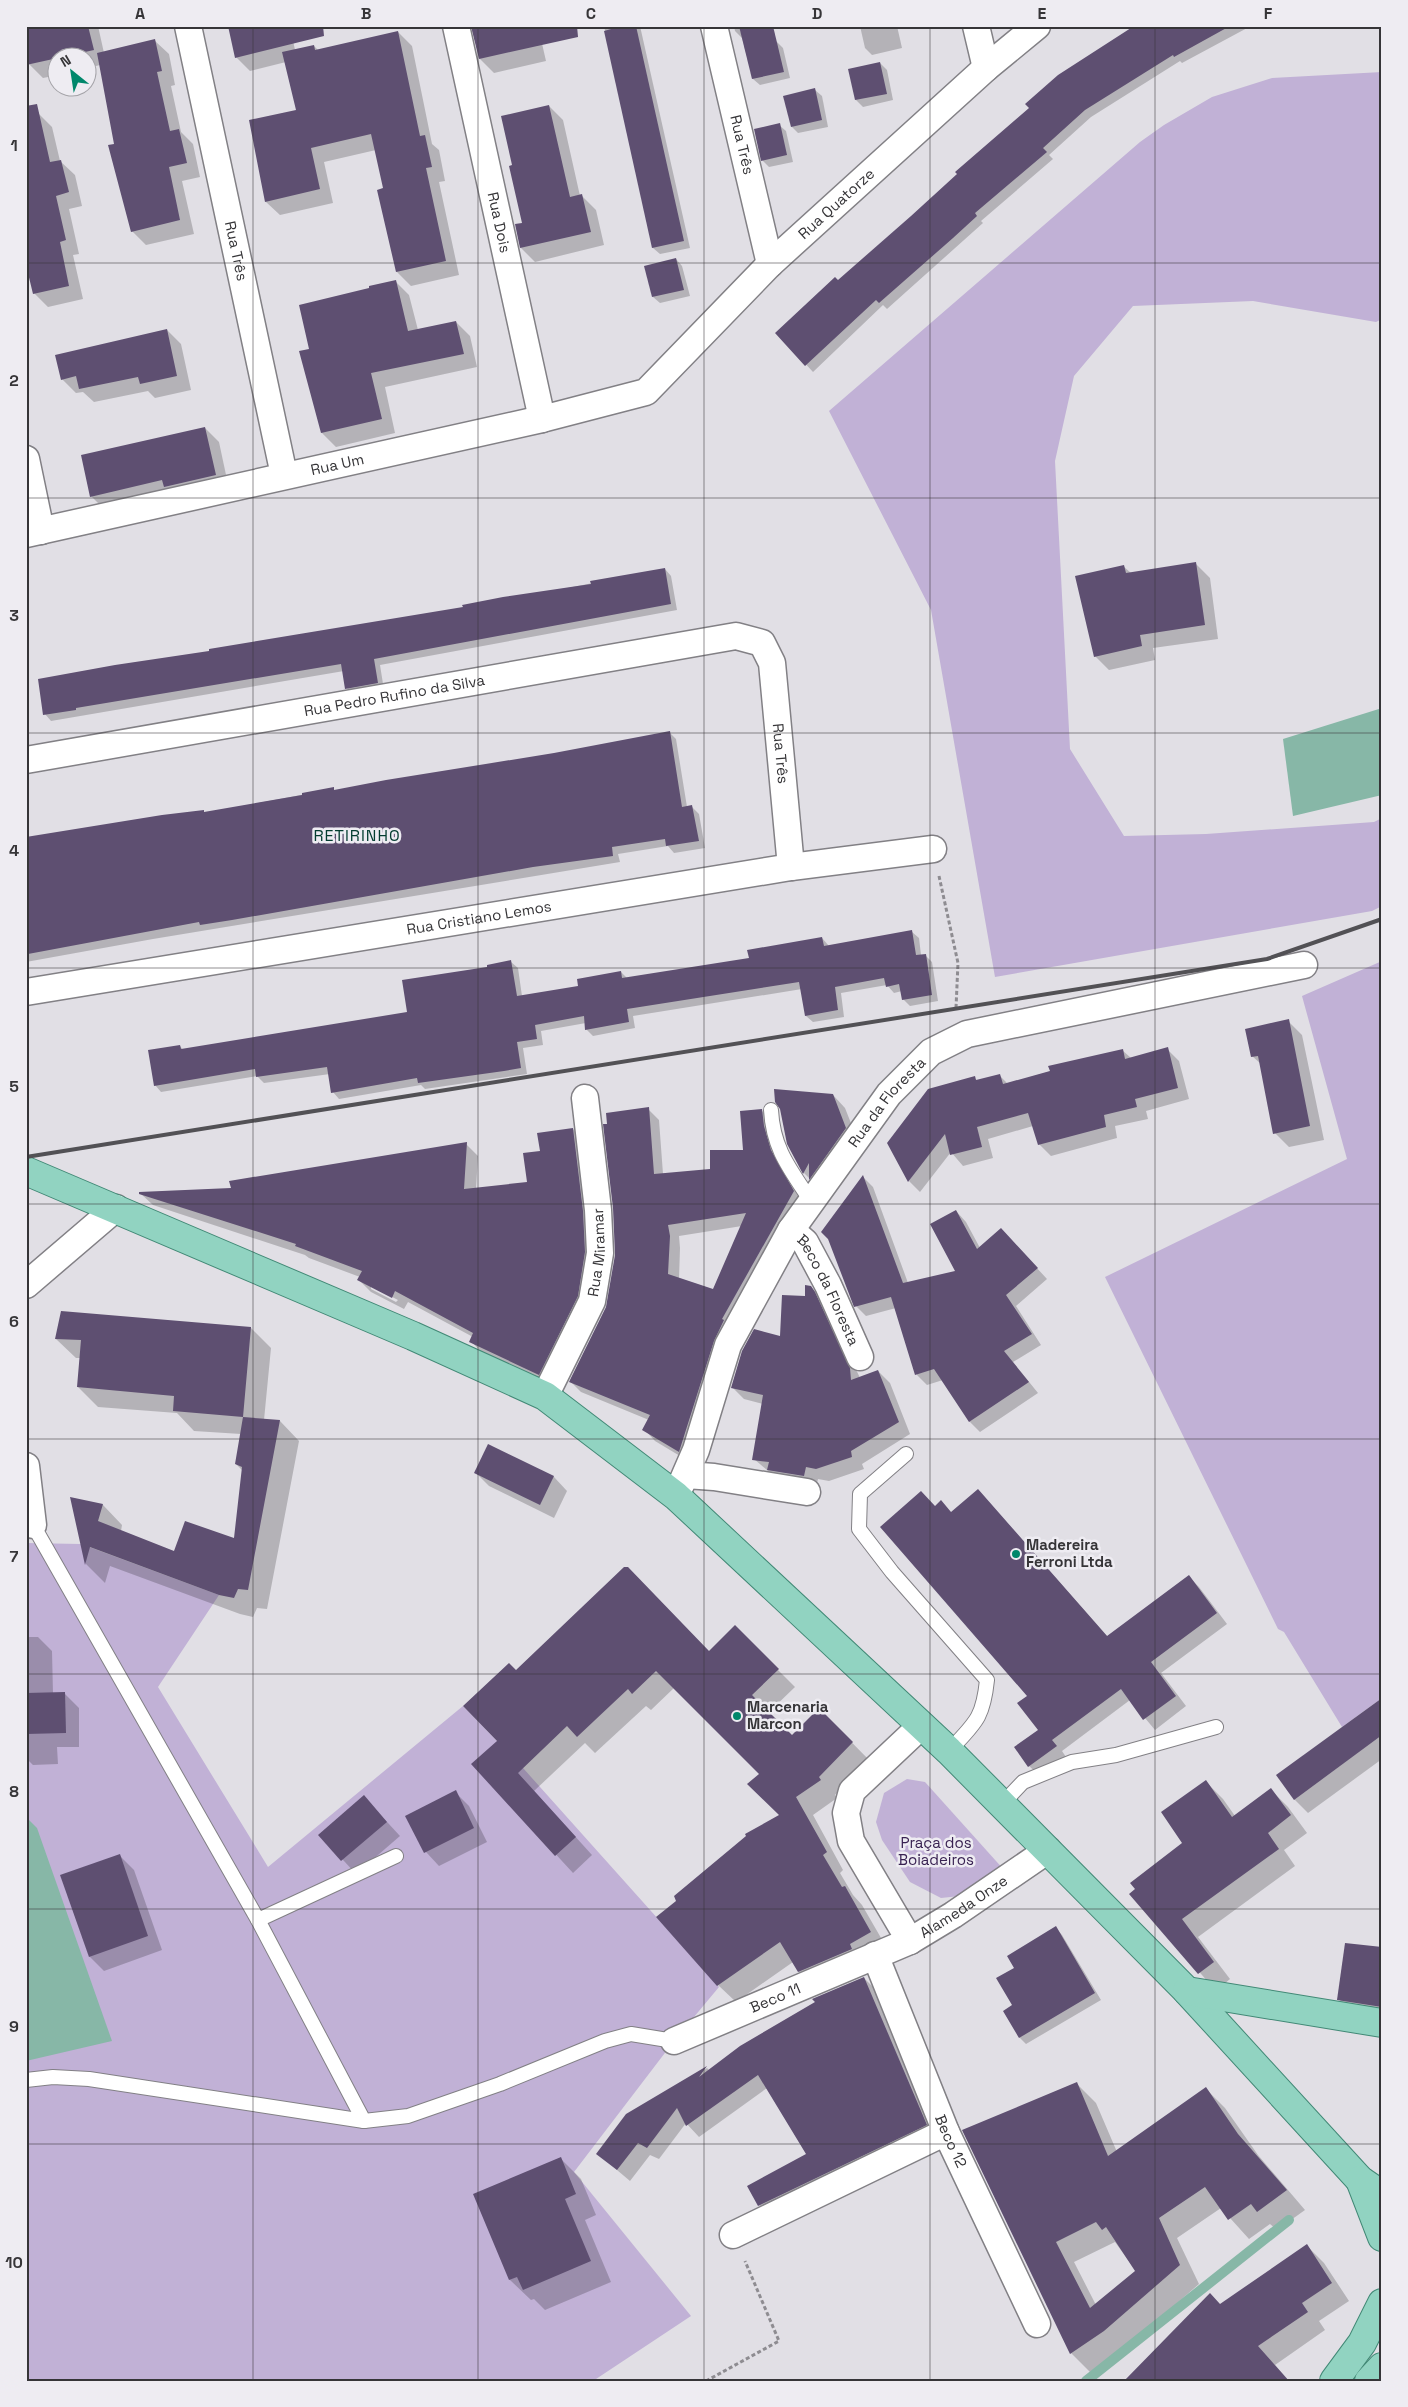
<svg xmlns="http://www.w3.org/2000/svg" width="1408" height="2407" font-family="'Space Grotesk',sans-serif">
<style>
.green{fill:#c1b1d6}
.water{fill:#87b7a7}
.shadow{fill:#0003;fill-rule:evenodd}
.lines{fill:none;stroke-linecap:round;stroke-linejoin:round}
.stream{stroke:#87b7a7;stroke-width:10}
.building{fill:#5e4f71;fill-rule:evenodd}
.service-casing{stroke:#828085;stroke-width:16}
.minor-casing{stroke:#828085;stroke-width:29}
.primary-casing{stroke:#428976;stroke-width:30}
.path{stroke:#8e8c91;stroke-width:3;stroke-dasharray:4 2.5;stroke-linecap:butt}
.service{stroke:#fff;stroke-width:14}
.minor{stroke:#fff;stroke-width:26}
.primary{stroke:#91d3c1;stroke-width:28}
.rail{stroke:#525155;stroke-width:4}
.grid{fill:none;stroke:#363538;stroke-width:1;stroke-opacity:0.55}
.poi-dot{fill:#00876b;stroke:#eeecf2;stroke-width:2}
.labels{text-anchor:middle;stroke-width:5;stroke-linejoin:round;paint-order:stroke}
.street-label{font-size:15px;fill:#363538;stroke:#eeecf2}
.poi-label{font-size:15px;font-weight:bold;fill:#363538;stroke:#eeecf2;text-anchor:start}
.park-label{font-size:15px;fill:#392252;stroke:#eeecf2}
.neighbourhood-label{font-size:16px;letter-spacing:1px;fill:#043d30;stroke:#eeecf2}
.neatline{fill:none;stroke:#363538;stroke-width:2}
.grid-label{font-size:16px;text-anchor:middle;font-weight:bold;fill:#363538}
</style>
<rect width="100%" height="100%" fill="#e1dfe5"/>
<!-- green -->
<g class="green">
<path d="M1382,72V319L1376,322L1253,301L1133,306L1074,376L1055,461L1070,749L1124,836L1206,834L1374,822L1382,818V906L1372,911L995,977L931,610L829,411L1140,142L1164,125L1212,97L1272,78Z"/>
<path d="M1382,961V1698L1342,1727L1284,1632L1278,1629L1105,1277L1347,1159L1302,996Z"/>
<path d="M26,1543L81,1544L219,1595L158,1687L268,1867L463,1706L523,1768L719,1987L674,2041L574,2172L691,2316L593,2381H26Z"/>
<path d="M907,1779L925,1782L1005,1871L960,1896L941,1898L910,1882L882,1840L876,1822L884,1793Z"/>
</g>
<!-- water -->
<g class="water">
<path d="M1382,708V795L1293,816L1283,739Z"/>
<path d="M26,1817L37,1828L112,2041L26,2061Z"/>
</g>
<!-- shadow -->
<g class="shadow">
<path d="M26,26H98L104,53L155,41L169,54L175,85L171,86L181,132L193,144L200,177L182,181L194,234L146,245L132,231L100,65L88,68V58H58V75L43,78L29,64Z"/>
<path d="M290,26L295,50L314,46L318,50L398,32L412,46L432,144L439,150L445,181L439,182L459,275L411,286L397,272L385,189L376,150L324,162L333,203L280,215L266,202L297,111L286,62L250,71L236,57Z"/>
<path d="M471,26H538L546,61L494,73L480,59Z"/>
<path d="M604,26H640L690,248L660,254L653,248Z"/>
<path d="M734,26H771L776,41L783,48L790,78L760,85L753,79L742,38L735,31Z"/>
<path d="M860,26H897L902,48L872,55L865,48Z"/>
<path d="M1137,26L1249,27L1182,63L1180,61L1091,117L1049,155L1053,159L981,221L983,223L887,309L883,305L813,372L777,333Z"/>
<path d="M1287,26H1382V29L1289,28Z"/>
<path d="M880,63L887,70L893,100L863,107L856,100L850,70Z"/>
<path d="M815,90L822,96L828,127L798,133L792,127Z"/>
<path d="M549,106L563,120L580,196H582L596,210L604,245L535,262L521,248L523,224L514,166Z"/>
<path d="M38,113L52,127L60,161L75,175L82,206L69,209L79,254L73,255L83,299L48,307L34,293Z"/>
<path d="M779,125L786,131L793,162L769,167L762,160Z"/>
<path d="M676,259L682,266L690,296L660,303L653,297Z"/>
<path d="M395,281L409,295L418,330L456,322L470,336L477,367L385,387L395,433L336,447L322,433L301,352L310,350Z"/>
<path d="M167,330L181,344L191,390L155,398L148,391L94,402L83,392L76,393L62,379Z"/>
<path d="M205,428L219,442L229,489L105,510L91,496Z"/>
<path d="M1196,564L1210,578L1218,639L1153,648L1155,660L1109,670L1095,656L1123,566L1131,573Z"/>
<path d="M665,569L671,576L677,610L380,665L384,690L353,695L347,688L344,671L51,721L45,714L211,652L464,608Z"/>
<path d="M669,732L676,739L687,807H692L699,814L705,848L674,853L668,846L618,854L620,862L153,939L26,962V838L205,813L333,789L336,791L554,755Z"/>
<path d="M912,932L919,938L921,955H925L932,962L938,1001L910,1006L903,999L902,991L894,993L887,985L841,993L844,1017L813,1022L806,1016L802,989L633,1016L635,1028L593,1036L586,1029V1023L541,1031L543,1045L523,1048L527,1074L425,1089L421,1085L339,1099L333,1092L330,1074L264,1083L257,1076L161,1092L155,1085L180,1046L183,1050L408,1013L489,968L511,962L518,968L522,996L580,987L621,972L627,978L750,959L822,938L829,946Z"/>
<path d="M1288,1021L1302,1035L1324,1140L1289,1147L1275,1133L1261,1064L1252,1056Z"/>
<path d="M1167,1049L1179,1061L1189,1099L1146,1111L1148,1119L1115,1126L1117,1138L1051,1156L1039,1144L1033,1126L988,1139L993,1158L963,1166L951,1152L920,1192L909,1181L974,1078L978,1081L999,1075L1008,1084L1122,1050L1131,1058Z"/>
<path d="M833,1095L845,1108L858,1141L822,1191L804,1173L788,1144Z"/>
<path d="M648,1109L659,1120L663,1174L711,1170L744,1151L762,1111L773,1122L804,1203L690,1462L655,1441L644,1429L649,1420L581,1392L570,1381L607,1308ZM742,1226L713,1290L679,1279L680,1248L679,1236Z"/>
<path d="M573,1129L585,1142L597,1265L551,1386L483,1354L471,1341L473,1337L408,1302L404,1309L371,1292L359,1280L360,1277L309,1258L305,1255L153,1205L140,1193L232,1189L466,1144L478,1156L476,1189L528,1183L541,1152ZM371,1286L398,1300L396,1302L371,1289Z"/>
<path d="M863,1177L873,1187L908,1283L957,1272L956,1211L966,1222L980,1248L1011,1240L1047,1279L1016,1306L1041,1345L1013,1362L1038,1393L980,1432L970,1422L943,1380L927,1385L917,1375L896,1308L866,1316L856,1306Z"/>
<path d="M811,1287L823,1299L860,1378L878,1371L890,1383L910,1434L862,1464L864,1469L829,1481L818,1479L816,1488L781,1482L754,1459L763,1404L744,1399L732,1387L782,1338Z"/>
<path d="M251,1328L271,1348L264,1420L280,1421L299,1441L267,1609L257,1608L253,1617L240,1614L110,1566L105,1583L86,1564L72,1498L103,1505L122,1525L121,1531L175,1552L235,1539L243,1471L236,1464L241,1434L194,1431L177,1413L98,1407L78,1387L80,1358H76L56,1339Z"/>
<path d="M489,1446L554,1477L567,1491L554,1518L489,1486L475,1472Z"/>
<path d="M978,1490L1108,1637L1189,1577L1199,1587L1227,1624L1161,1673L1186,1706L1155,1730L1130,1700L1062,1751L1066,1757L1040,1776L1029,1766L1016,1748L1039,1730L1029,1696L935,1507L952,1513Z"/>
<path d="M735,1627L795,1687L768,1713L792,1737L819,1709L869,1760L835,1795L837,1798L813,1815L843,1870L840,1873L853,1895L862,1905L888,1950L816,1989L799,1972L793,1962L736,2002L718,1985L780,1816L761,1774L675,1687L651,1710L646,1706L595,1753L585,1743L534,1791L592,1855L573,1873L473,1764L499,1741L516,1672L709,1652Z"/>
<path d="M26,1637H38L52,1651L53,1694H65L79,1708V1747H57L58,1764L33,1765L26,1758Z"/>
<path d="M1382,1699V1759L1308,1813L1294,1799Z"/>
<path d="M1206,1782L1223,1799L1235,1816L1271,1790L1288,1807L1307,1833L1284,1850L1295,1866L1198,1937L1230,1979L1216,1991L1131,1894L1184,1843Z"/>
<path d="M455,1792L469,1806L487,1842L439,1866L426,1852L407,1816Z"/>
<path d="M364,1797L400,1836L356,1874L320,1835Z"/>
<path d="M120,1856L134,1870L162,1950L104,1971L90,1957Z"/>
<path d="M1056,1928L1062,1935L1101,2000L1026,2044L1020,2038L1004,2012L1014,2006L1016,1968Z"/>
<path d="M1382,1949V2017L1351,2012L1339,1999Z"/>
<path d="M864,1978L876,1990L938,2137L771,2217L759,2205L807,2155L767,2088L699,2137L686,2123L659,2159L650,2155L630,2181L598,2154L627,2115L707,2068L710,2071Z"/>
<path d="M1076,2083L1096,2103L1117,2152L1206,2089L1225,2108L1258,2155L1305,2210L1277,2230L1270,2224L1249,2239L1221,2208L1177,2238L1199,2284L1123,2350L1090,2372L1071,2353L963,2131ZM1115,2242L1136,2271L1096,2305L1074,2262Z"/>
<path d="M560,2158L581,2179L596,2215L585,2220L611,2282L545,2310L534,2299L531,2300L510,2280L475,2195Z"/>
<path d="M1307,2246L1324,2263L1349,2301L1319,2321L1325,2330L1275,2365L1289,2381H1126L1220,2305Z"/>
</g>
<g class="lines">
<!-- stream -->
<path class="stream" d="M1086,2381L1289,2220"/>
</g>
<!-- building -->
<g class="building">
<path d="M26,26H88L94,50L26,65Z"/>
<path d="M228,26H323L324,36L235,58Z"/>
<path d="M471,26H577L578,37L479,59Z"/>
<path d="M622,26H636L684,241L652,248L604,31Z"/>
<path d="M739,26H773L784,72L752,79Z"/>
<path d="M1134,26H1230L1174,57L1173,55L1085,110L1043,148L1047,152L975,213L977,216L953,238L879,303L876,300L805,366L775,333L835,277L838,280L911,216L957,174L955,172L1029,108L1025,104L1058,75Z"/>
<path d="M398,31L420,136L425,135L432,167L426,168L446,261L396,272L377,190L383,188L371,134L311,148L320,189L265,202L249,120L296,110L282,52L314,45L315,50Z"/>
<path d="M155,39L162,71L157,72L170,131L179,129L187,163L169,167L180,220L131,232L108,145L114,144L97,53Z"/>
<path d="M880,62L887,94L855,100L848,69Z"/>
<path d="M815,88L822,120L791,127L783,96Z"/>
<path d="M37,104L50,162L61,160L69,192L56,196L66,240L60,242L69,286L33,294L26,265V106Z"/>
<path d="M549,105L570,197L582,194L591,232L520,248L515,224L522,223L509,166L512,165L501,116Z"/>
<path d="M780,123L787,155L761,161L754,129Z"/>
<path d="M676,258L684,290L652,297L644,266Z"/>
<path d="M396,280L408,331L456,321L464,354L371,373L382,419L321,433L299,351L309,349L299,305L369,288V286Z"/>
<path d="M167,329L177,376L140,384L138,377L79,389L76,376L61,380L55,355Z"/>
<path d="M205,427L216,475L164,487L162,480L90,497L81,455Z"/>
<path d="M1196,562L1205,625L1140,635L1142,646L1094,657L1075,576L1124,565L1126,573Z"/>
<path d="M665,568L671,604L374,659L378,683L345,689L341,664L76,708V710L43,715L38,679L115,665L209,651V649L463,607L462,605L503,597L591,584L590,581Z"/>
<path d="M670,731L682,807L692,805L699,841L666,846L665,839L612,847L613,856L533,867L232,920L200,925L199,922L28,954L26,941V837L162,815L204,810V812L302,795V793L334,787V790L386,780L554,753Z"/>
<path d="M912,930L916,955L926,954L932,995L902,1000L899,984L886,987L884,978L835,987L838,1010L805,1016L799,982L627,1009L629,1022L585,1030L584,1016L535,1025L537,1039L517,1042L521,1068L504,1071L418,1083L417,1078L331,1093L327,1067L256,1077L255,1069L154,1086L148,1050L180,1045L181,1049L407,1012L402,980L487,967V965L511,960L517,996L578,986L577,979L621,971L622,978L749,958L747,950L822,937L824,946Z"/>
<path d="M1289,1019L1310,1126L1273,1134L1258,1056L1251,1057L1245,1029Z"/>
<path d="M1168,1047L1178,1088L1135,1099L1137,1107L1104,1115L1106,1127L1038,1145L1028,1113L977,1127L982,1147L950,1155L945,1134L908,1182L887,1143L928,1089L975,1076L976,1080L1000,1074L1003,1084L1050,1071L1048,1066L1123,1049L1125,1059Z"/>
<path d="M774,1089L833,1094L846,1128L809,1180V1163L803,1174L787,1144L780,1109L775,1102Z"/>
<path d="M649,1107L654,1174L710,1169V1150H743L740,1111L762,1109L764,1126L771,1150L794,1191L722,1319L724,1320L714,1341L679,1452L642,1430L650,1415L569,1382L606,1307L615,1255L613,1208L603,1124H607L606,1113ZM746,1213L713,1289L668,1274L670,1236L668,1225Z"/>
<path d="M573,1128L583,1211L585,1252L578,1296L539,1375L469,1342L473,1333L395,1291L392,1298L357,1280L362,1271L295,1246L296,1244L139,1194V1192L231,1188L229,1181L467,1142L464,1189L527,1182L523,1153L540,1151L537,1133Z"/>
<path d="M863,1175L903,1283L955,1271L930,1224L956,1210L977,1249L1001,1228L1038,1268L1006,1295L1032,1334L1004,1351L1029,1382L969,1422L934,1369L915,1375L891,1297L854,1307L828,1239L821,1232Z"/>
<path d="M805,1285L811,1286L815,1292L850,1368L851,1380L878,1370L899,1422L851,1451L852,1457L816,1469L806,1467L804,1476L767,1470L769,1462L752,1460L763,1395L731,1388L742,1351L754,1329L780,1336L782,1295L805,1296Z"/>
<path d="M61,1311L251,1327L243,1417L173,1411L174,1396L77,1387L81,1340L55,1339Z"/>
<path d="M243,1417L280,1420L248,1590L238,1589L234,1598L219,1595L90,1547L85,1565L70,1497L103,1504L98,1521L174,1551L185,1521L234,1538L242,1467L235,1464Z"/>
<path d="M488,1444L554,1476L540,1505L474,1473Z"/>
<path d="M978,1489L1107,1636L1189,1575L1217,1613L1151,1662L1176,1696L1143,1720L1121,1689L1052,1740L1057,1746L1028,1767L1014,1747L1038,1730L1017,1703L1027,1696L880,1527L921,1491L935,1506L941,1500L951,1512Z"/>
<path d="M624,1567H628L709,1651L735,1625L779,1669L752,1695L792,1735L819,1708L853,1742L819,1777L821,1780L796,1797L827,1852L823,1855L842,1887L845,1886L871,1932L850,1944L852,1949L798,1972L780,1942L717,1986L656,1917L676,1901L674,1896L746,1836L745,1834L779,1815L747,1784L759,1774L656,1671L632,1694L628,1689L577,1737L567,1726L518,1773L576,1837L555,1856L471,1764L497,1741L463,1706L509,1663L516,1670Z"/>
<path d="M65,1692L66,1733L26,1734V1693Z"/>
<path d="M1382,1698V1735L1294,1800L1276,1775Z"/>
<path d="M1206,1780L1232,1817L1271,1788L1291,1815L1268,1833L1279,1849L1182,1919L1214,1962L1198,1974L1129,1894L1135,1889L1130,1883L1182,1843L1161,1812Z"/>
<path d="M456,1790L474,1828L424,1853L405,1816Z"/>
<path d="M364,1795L387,1822L341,1861L318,1835Z"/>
<path d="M120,1854L148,1936L89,1957L60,1875Z"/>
<path d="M1056,1926L1095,1993L1019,2038L1003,2011L1012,2005L996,1978L1014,1968L1007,1956Z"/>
<path d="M1345,1943L1382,1947V2007L1337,2000Z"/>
<path d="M864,1977L927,2125L758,2206L747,2186L806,2154L758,2075L686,2126L677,2108L647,2148L638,2143L617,2170L596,2154L626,2114L707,2066L699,2077L740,2046L815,2002L812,1999Z"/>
<path d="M1077,2082L1108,2156L1206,2087L1238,2134L1287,2190L1257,2212L1251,2204L1228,2220L1205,2187L1159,2218L1180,2265L1104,2331L1070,2354L962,2130ZM1096,2222L1102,2230L1106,2227L1135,2271L1090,2308L1056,2242Z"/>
<path d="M561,2157L576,2194L565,2199L591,2261L523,2290L517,2277L509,2280L473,2194Z"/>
<path d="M1307,2244L1332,2283L1302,2303L1308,2312L1258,2346L1289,2381H1124L1210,2293L1220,2304Z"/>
</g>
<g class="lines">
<defs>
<g id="service">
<path d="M771,1110C773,1149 790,1169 811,1201"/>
<path d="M906,1454L860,1494L859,1529L892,1572L987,1680C983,1719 975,1723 949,1751"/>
<path d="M33,1525L258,1920L364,2121L408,2116L500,2084L605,2041L631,2034L674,2041"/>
<path d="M1002,1804L1023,1782L1072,1762L1116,1755L1216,1727"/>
<path d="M258,1920L396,1856"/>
<path d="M26,2080L53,2077L89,2079L364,2121"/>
</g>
<g id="minor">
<path id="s1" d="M188,26L284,475"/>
<path id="s2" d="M456,26L542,419"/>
<path id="s3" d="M714,26L770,264"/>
<path d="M976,26L986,68"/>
<path d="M26,459L41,531"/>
<path id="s4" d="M26,534L542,419L646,392L770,264L986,68L1037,26"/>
<path id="s5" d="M26,760L736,636L762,643L772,663L791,867"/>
<path id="s6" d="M26,992L791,867L933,849"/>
<path id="s7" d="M791,1230L805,1242L828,1285L860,1357"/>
<path d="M26,1285L116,1208"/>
<path id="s8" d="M545,1396L592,1301L600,1253L598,1210L585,1098"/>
<path d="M26,1466L33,1525"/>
<path d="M686,1475L714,1477L807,1492"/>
<path id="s9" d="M676,1496L696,1450L728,1345L791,1230L889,1094L931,1052L967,1034L1304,965"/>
<path d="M910,1941L851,1841L846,1813L852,1791L921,1726"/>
<path id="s10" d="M875,1955L946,2132L1037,2324"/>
<path id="s11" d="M674,2041L910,1941L953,1915L1048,1850"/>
<path d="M733,2235L946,2132"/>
</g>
<g id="primary">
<path d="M26,1171L413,1336L545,1396L676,1496L949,1751L1187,1991L1360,2180L1382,2195"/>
<path d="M1187,1991L1382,2023"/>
<path d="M1360,2180L1382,2237"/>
<path d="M1334,2381L1362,2343L1382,2303"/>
<path d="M1369,2381L1382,2367"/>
</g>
</defs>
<!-- service casing -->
<use href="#service" class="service-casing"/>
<!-- minor casing -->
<use href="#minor" class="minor-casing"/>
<!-- primary casing -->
<use href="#primary" class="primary-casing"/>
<!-- path -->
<g class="path">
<path d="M939,876L958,963L956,1008"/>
<path d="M706,2381L779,2341L745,2261"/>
</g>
<!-- service -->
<use href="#service" class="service"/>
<!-- minor -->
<use href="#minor" class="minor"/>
<!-- primary -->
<use href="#primary" class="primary"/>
<!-- rail -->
<path class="rail" d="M26,1157L1267,959L1382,919"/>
</g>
<!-- grid -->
<path class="grid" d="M253,26V2381M478,26V2381M704,26V2381M930,26V2381M1155,26V2381M26,263H1382M26,498H1382M26,733H1382M26,968H1382M26,1204H1382M26,1439H1382M26,1674H1382M26,1909H1382M26,2144H1382"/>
<!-- markers -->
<g class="poi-dot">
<circle cx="1016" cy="1554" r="5"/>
<circle cx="737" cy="1716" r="5"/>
</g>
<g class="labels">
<!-- street labels -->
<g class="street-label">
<text dy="5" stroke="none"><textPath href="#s3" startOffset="122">Rua Três</textPath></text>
<text dy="5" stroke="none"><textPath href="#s4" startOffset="904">Rua Quatorze</textPath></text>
<text dy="5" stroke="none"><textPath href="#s2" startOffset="201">Rua Dois</textPath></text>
<text dy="5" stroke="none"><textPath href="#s1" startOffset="230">Rua Três</textPath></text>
<text dy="5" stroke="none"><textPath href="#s4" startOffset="319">Rua Um</textPath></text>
<text dy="5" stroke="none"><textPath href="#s5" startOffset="374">Rua Pedro Rufino da Silva</textPath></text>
<text dy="5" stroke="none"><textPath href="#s5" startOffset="861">Rua Três</textPath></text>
<text dy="5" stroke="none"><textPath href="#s6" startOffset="459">Rua Cristiano Lemos</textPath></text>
<text dy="5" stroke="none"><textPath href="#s9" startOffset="451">Rua da Floresta</textPath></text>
<text dy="5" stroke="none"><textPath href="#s8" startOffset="155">Rua Miramar</textPath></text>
<text dy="5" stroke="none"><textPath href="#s7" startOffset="72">Beco da Floresta</textPath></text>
<text dy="5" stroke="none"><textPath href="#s11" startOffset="320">Alameda Onze</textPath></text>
<text dy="5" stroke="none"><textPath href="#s11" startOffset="110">Beco 11</textPath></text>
<text dy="5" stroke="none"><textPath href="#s10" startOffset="201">Beco 12</textPath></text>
</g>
<!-- poi labels -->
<g class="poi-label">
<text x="1026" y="1550">Madereira<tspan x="1026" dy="17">Ferroni Ltda</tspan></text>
<text x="747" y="1712">Marcenaria<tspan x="747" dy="17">Marcon</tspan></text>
</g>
<!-- park labels -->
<g class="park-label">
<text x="936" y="1848">Praça dos<tspan x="936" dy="17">Boiadeiros</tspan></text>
</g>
<!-- neighbourhood labels -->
<g class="neighbourhood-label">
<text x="357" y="841">RETIRINHO</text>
</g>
</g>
<!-- border -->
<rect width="1408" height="2407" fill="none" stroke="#eeecf2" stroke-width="55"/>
<!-- north arrow -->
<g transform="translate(72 72) rotate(330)"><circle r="24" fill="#eeecf2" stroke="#a4a3a8"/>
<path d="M0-4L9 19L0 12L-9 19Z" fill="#00876b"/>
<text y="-8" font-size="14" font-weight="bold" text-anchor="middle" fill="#363538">N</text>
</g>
<rect x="28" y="28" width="1352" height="2352" class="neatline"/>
<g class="grid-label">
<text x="140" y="19">A</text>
<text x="366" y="19">B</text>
<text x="591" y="19">C</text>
<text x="817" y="19">D</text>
<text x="1042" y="19">E</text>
<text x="1268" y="19">F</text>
<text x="14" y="151">1</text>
<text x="14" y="386">2</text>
<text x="14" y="621">3</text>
<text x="14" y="856">4</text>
<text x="14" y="1092">5</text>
<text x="14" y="1327">6</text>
<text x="14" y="1562">7</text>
<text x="14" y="1797">8</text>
<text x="14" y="2032">9</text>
<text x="14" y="2268">10</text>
</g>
</svg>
